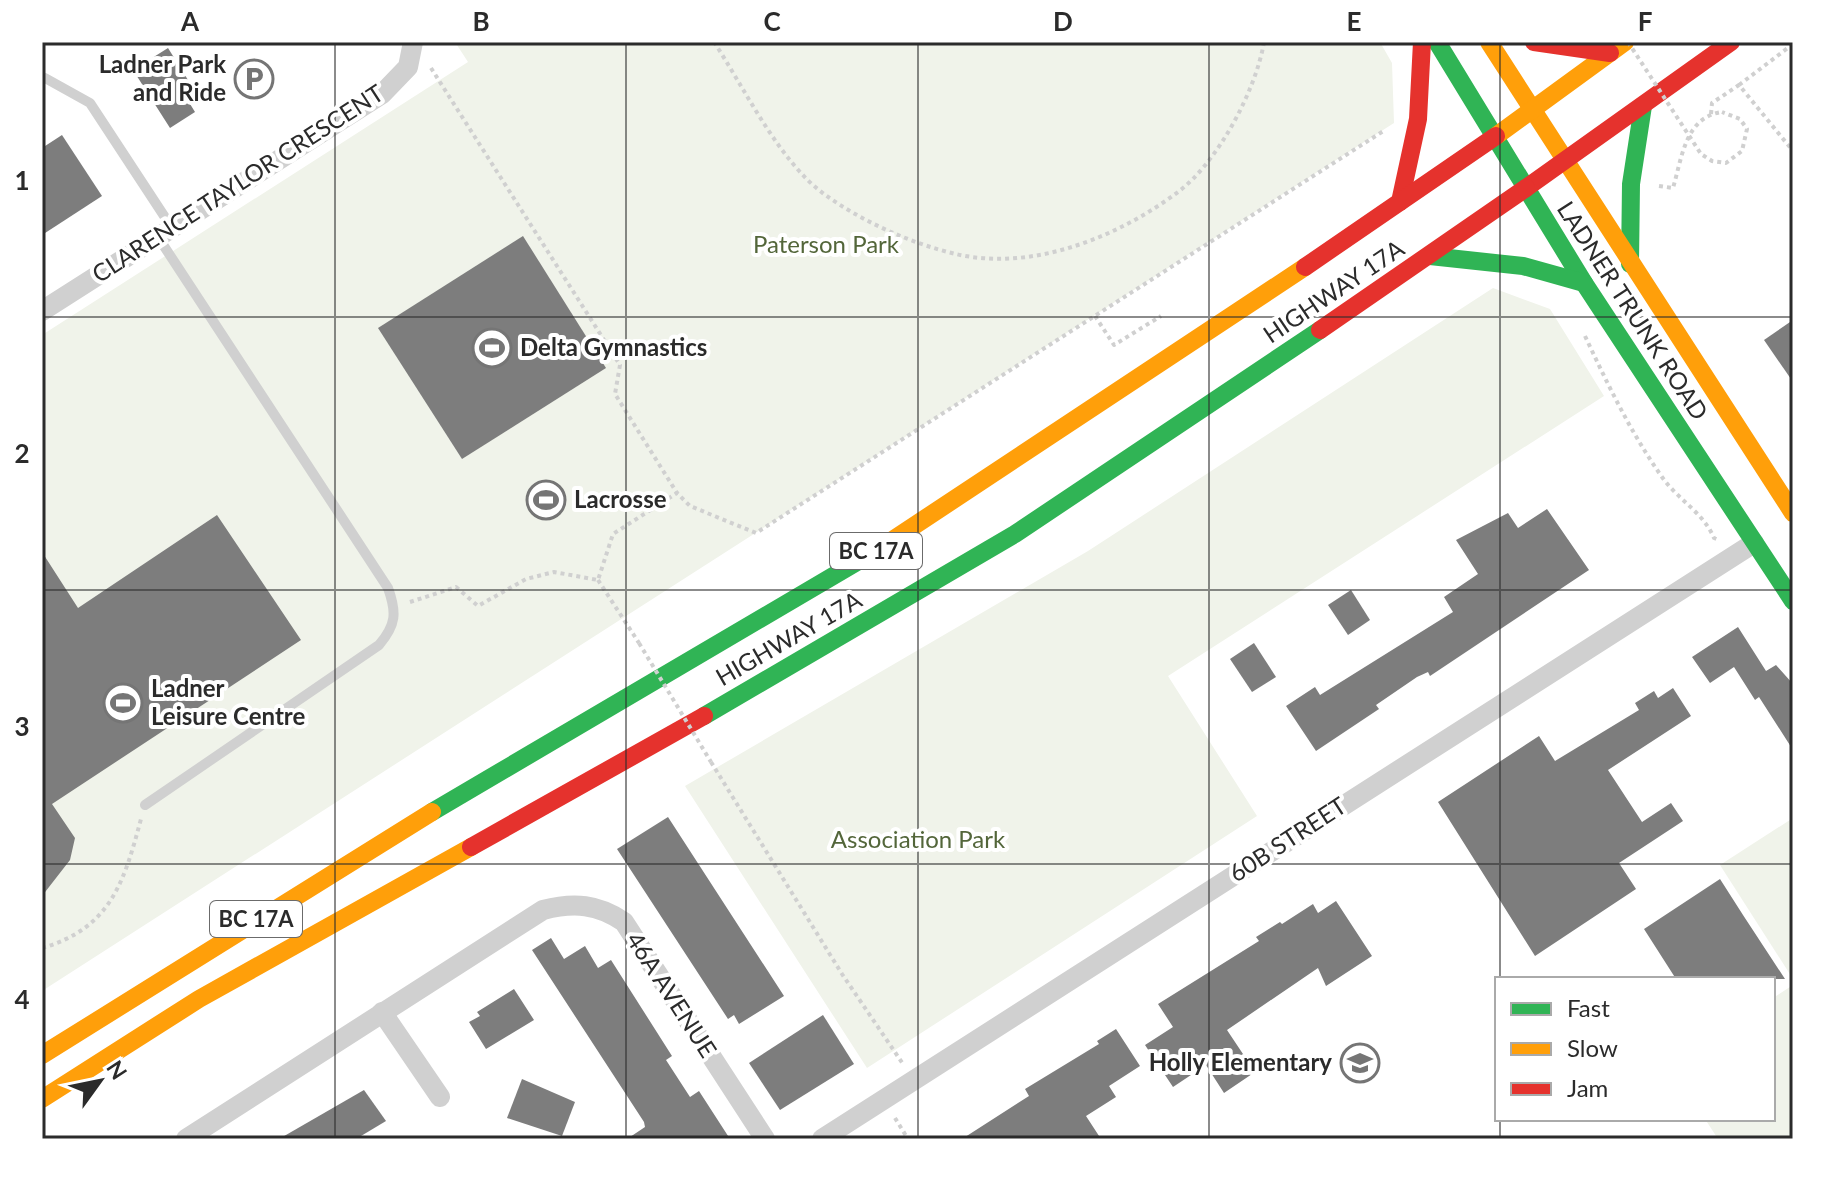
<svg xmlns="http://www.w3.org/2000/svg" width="1835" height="1181" font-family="Lato,sans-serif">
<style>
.green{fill:#f0f3ea}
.building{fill:#7d7d7d}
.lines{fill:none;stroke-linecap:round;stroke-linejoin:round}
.path{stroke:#d0d0d0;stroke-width:4;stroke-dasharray:4 4;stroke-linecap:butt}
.lane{stroke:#d0d0d0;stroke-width:10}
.street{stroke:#d0d0d0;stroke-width:20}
.fast{stroke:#30b455;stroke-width:18}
.slow{stroke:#ff9f0a;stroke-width:18}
.jam{stroke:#e5322d;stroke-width:18}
.path-bridge{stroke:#d0d0d0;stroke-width:4;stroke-dasharray:4 4;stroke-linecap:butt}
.grid{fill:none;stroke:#2b2b2b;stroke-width:2;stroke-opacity:0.55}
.labels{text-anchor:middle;stroke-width:8;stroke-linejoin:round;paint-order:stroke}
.shield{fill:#fff;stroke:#6b6b6b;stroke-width:2}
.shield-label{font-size:22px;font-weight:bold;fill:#2b2b2b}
.poi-label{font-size:24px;font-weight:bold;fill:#2b2b2b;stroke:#fff;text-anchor:start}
.street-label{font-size:24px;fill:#2b2b2b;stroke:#fff}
.park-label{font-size:24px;fill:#53663a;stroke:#fff}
.neatline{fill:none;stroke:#2b2b2b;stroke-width:3}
.grid-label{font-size:26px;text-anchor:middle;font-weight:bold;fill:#2b2b2b}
</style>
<rect width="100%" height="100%" fill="#fff"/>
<!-- green -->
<g class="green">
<path d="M455,42H1380L1392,63L1394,123L42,991V335L468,62Z"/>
<path d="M1493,288L1550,309L1604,396L1168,676L1257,816L867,1068L685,786L1088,551Z"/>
<path d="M1793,818V979L1720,865Z"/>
<path d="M1793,985V1139H1718L1705,1119H1773V998Z"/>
</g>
<!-- building -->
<g class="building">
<path d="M168,48L188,80L179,86L195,112L170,128L133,70Z"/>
<path d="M62,135L102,196L42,235V148Z"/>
<path d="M523,236L606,368L462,459L378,328Z"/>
<path d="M1793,320V382L1764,340Z"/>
<path d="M1547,509L1589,570L1430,676L1428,672L1417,677L1376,705L1379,709L1316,751L1286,706L1315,687L1320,695L1453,612L1444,597L1478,574L1456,540L1508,513L1518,528Z"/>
<path d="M217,515L301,640L52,804L75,838L70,860L42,896V552L78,608Z"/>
<path d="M1351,590L1370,620L1348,635L1328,605Z"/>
<path d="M1738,627L1766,671L1776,665L1793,684V750L1759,697L1755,700L1734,667L1710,683L1692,657Z"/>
<path d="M1254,643L1276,677L1252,692L1230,659Z"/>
<path d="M1673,688L1691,716L1608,770L1642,822L1671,803L1683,821L1619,863L1636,889L1535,956L1438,802L1539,736L1555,761L1639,710L1635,703L1654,691L1658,698Z"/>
<path d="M668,817L784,996L739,1024L734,1015L728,1019L617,849Z"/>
<path d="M1720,879L1743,915L1785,979H1676L1644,929Z"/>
<path d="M1336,901L1372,956L1326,986L1318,968L1227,1030L1255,1072L1224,1093L1206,1065L1173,1087L1145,1045L1173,1027L1158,1004L1259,941L1256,937L1280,922L1282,924L1313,904L1318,913Z"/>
<path d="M551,938L564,959L585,946L598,968L611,960L672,1056L666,1060L690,1097L699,1091L730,1139H627L645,1127L644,1122L532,950Z"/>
<path d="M514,989L534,1020L486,1049L469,1022L480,1016L477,1012Z"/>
<path d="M823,1015L854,1064L780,1110L749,1063Z"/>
<path d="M1116,1029L1140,1066L1109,1086L1116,1097L1086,1116L1101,1139H962L1029,1096L1025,1089L1099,1044L1097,1041Z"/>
<path d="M522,1079L575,1102L562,1136L507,1118Z"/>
<path d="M364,1090L386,1121L356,1139H279Z"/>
</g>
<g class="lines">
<!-- path -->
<g class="path">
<path d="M714,42C745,89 779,161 824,194C861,221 912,244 956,254C1032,272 1118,237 1178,192C1218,162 1256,90 1264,42"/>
<path d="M431,68L620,365L615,394L677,493"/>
<path d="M1739,85L1793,44"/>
<path d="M1711,114L1712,103L1739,85L1793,151"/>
<path d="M1659,186L1673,188C1682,158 1685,117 1722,112"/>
<path d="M1095,316L1114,345L1161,316"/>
<path d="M1585,336C1608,385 1631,433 1662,477C1678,500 1703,512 1714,538L1719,540"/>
<path d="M598,580L639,643"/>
<path d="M410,602L456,587L478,606L526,579L554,572L598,580L613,534L677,493L690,506L756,533L1385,130"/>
<path d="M711,762L842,974L903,1064"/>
<path d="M42,948C111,928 124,882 141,819"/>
<path d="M895,1118L908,1139"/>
</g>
<!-- lane -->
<g class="lane">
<path d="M45,78L90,103L172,228"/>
<path d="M145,805L379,645C396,625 397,613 388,588L158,237"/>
</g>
<!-- street -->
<g class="street">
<path d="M42,311L382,94L408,67L413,42"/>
<path d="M382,1012L440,1097"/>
<path d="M186,1139L543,910C574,902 598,904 624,922L765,1139"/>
<path d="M822,1139L1754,543"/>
</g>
<!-- fast -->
<g class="fast">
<path d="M1437,42L1584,283L1793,601"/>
<path d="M1430,256L1523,266L1584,283"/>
<path d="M1630,264L1631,184L1643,106"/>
<path d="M704,716L1015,534L1320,330"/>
<path d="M432,812L879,549"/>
</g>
<!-- slow -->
<g class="slow">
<path d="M1489,42L1793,513"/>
<path d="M1496,136L1625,42"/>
<path d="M879,549L1305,267"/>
<path d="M42,1055L432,812"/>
<path d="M42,1099L199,999L471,847"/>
</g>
<!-- jam -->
<g class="jam">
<path d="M1534,42L1610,53"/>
<path d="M1526,188L1731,42"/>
<path d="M1400,202L1418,119L1422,42"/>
<path d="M1305,267L1496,136"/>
<path d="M1320,330L1526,188"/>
<path d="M471,847L704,716"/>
</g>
<!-- path-bridge -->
<g class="path-bridge">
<path d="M1628,42L1701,154L1712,161L1726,163L1742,151L1747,129L1740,119L1722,112"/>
<path d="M639,643L711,762"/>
</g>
</g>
<!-- grid -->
<path class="grid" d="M335,42V1139M626,42V1139M918,42V1139M1209,42V1139M1500,42V979M42,317H1793M42,590H1793M42,864H1793M1500,1119V1139"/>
<!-- icons -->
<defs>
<symbol id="parking-ring" viewBox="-11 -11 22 22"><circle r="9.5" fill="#fff" stroke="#757575" stroke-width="1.5"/><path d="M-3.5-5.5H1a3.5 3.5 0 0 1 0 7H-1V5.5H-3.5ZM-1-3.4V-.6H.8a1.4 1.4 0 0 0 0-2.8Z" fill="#757575"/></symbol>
<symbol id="stadium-ring" viewBox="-11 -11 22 22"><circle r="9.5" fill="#fff" stroke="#757575" stroke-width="1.5"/><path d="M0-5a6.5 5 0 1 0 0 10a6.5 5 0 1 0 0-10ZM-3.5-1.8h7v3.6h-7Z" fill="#757575"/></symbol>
<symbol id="school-ring" viewBox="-11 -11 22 22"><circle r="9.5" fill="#fff" stroke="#757575" stroke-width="1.5"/><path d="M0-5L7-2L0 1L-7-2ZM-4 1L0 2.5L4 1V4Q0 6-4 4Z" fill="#757575"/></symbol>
</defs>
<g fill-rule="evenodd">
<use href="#parking-ring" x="232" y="57" width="44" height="44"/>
<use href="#stadium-ring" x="470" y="326" width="44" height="44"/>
<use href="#stadium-ring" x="524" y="478" width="44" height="44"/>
<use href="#stadium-ring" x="101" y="681" width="44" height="44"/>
<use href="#school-ring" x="1338" y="1041" width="44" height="44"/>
</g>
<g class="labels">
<!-- shield labels -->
<g class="shield">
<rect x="830" y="533" width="92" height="36" rx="6"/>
<rect x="210" y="901" width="92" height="36" rx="6"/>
</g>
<g class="shield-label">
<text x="876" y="559">BC 17A</text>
<text x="256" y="927">BC 17A</text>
</g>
<!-- poi labels -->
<g class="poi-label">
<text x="226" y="73" text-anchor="end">Ladner Park<tspan x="226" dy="28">and Ride</tspan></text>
<text x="520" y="356">Delta Gymnastics</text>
<text x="574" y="508">Lacrosse</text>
<text x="151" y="697">Ladner<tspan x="151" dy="28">Leisure Centre</tspan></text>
<text x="1332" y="1071" text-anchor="end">Holly Elementary</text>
</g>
<!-- street labels -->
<g class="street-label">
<text transform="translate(238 184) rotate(-33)" y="8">CLARENCE TAYLOR CRESCENT</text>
<text transform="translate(1334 292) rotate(-34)" y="8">HIGHWAY 17A</text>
<text transform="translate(1632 311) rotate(57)" y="8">LADNER TRUNK ROAD</text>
<text transform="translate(789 639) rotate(-30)" y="8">HIGHWAY 17A</text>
<text transform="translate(1288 840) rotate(-33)" y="8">60B STREET</text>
<text transform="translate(671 995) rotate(57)" y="8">46A AVENUE</text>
</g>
<!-- park labels -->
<g class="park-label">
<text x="826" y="253">Paterson Park</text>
<text x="918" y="848">Association Park</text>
</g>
</g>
<!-- border -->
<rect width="1835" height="1181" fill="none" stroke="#ffffff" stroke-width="88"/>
<!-- legend -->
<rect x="1495" y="977" width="280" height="144" fill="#ffffff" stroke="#aaaaaa" stroke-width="2"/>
<rect x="1511" y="1003" width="40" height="12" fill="#30b455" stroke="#aaaaaa" stroke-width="2"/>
<text x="1567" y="1017" font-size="24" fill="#2b2b2b">Fast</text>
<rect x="1511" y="1043" width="40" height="12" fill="#ff9f0a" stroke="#aaaaaa" stroke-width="2"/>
<text x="1567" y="1057" font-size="24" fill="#2b2b2b">Slow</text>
<rect x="1511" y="1083" width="40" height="12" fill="#e5322d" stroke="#aaaaaa" stroke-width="2"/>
<text x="1567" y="1097" font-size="24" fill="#2b2b2b">Jam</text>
<!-- north arrow -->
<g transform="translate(100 1081) rotate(57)" stroke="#ffffff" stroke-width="6" paint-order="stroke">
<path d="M0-6L14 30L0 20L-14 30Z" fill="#2b2b2b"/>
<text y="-12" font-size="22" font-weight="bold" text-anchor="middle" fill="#2b2b2b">N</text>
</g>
<rect x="44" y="44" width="1747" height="1093" class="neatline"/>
<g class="grid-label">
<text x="190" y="31">A</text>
<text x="481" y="31">B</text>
<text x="772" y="31">C</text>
<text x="1063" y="31">D</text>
<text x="1354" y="31">E</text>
<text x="1645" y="31">F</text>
<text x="22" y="190">1</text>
<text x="22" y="463">2</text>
<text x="22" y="736">3</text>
<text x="22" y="1009">4</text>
</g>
</svg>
